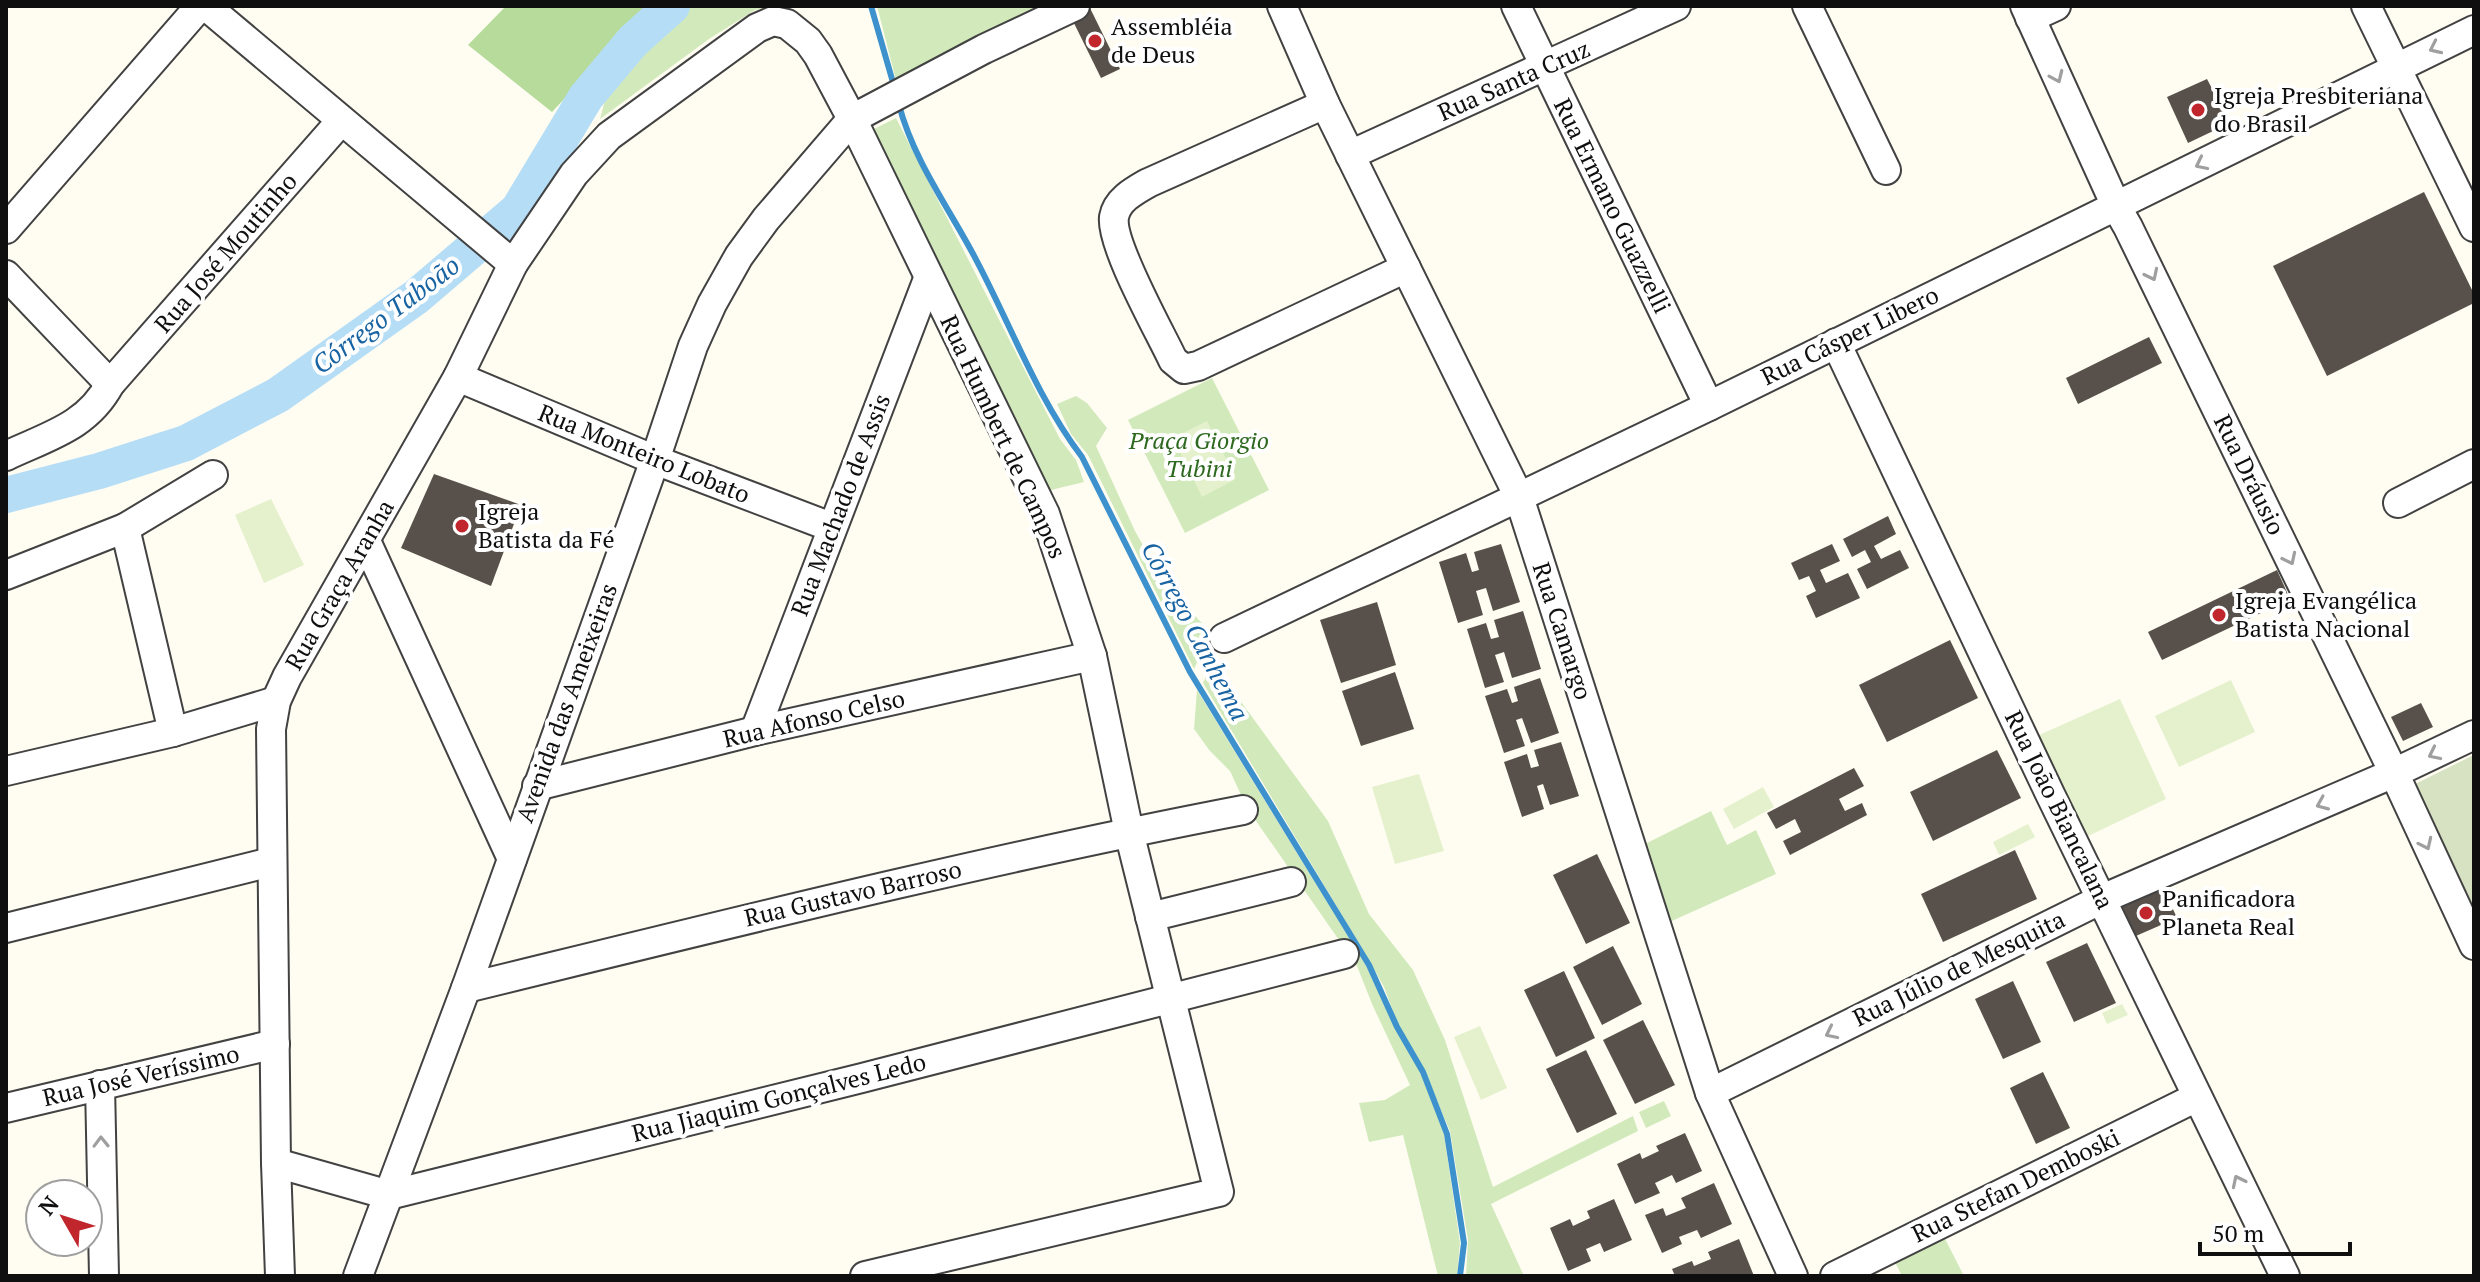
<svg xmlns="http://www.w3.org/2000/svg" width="2480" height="1282" font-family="'PT Serif',serif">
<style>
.green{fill:#d2eabb}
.forest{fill:#b6db9a}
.cemetery{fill:#d7e2c2}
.pitch{fill:#e4f1cc}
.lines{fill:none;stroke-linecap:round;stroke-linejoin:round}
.stream{stroke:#3d91cd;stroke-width:6}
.river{stroke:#b6ddf6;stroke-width:36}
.building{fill:#58514b}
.minor-casing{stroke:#424242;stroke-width:32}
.minor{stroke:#fff;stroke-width:28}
.oneway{stroke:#9f9f9f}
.poi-dot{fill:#c0262b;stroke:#fff;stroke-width:3}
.labels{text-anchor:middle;stroke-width:8;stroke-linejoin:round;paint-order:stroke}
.poi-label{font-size:24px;fill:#0f0f0f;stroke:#fff;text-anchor:start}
.street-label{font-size:24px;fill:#0f0f0f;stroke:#fff}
.park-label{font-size:24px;font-style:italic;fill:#2d681f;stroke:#fff}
.water-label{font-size:26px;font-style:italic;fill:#1863a2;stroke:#fff}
</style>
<rect width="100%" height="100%" fill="#fffdf2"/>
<!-- green -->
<g class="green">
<path d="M689,6H774L755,10L709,39L600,119L605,100L655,39Z"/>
<path d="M877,6H1040L1046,17L897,84Z"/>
<path d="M896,118L1060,439L1076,460L1084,482L1043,492L874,129Z"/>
<path d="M1212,378L1269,490L1185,533L1128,420Z"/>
<path d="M1076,396L1087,403L1107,428L1096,446L1135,531L1164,583L1215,637L1203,650L1194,669L1088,455L1071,434L1057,404Z"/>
<path d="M1212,662L1328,821L1369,914L1413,970L1445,1040L1493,1187L1633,1116L1638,1131L1491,1204L1524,1276H1466L1468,1240L1450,1131L1424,1071L1398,1025L1384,987L1370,962L1203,683Z"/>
<path d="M1197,690L1367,967L1395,1029L1421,1073L1444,1134L1460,1243L1457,1276H1438L1403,1135L1369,1142L1359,1103L1385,1100L1410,1085L1372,1004L1357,966L1247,808L1230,771L1210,751L1194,729Z"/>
<path d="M1711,811L1727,845L1756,830L1776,874L1663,925L1641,846Z"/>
<path d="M1664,1101L1671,1116L1646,1128L1639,1112Z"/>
<path d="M1940,1229L1964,1276H1902L1891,1254Z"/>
</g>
<!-- forest -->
<path class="forest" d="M506,6H657L612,48L552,112L468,45Z"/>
<!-- cemetery -->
<path class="cemetery" d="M2474,755V907L2415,784Z"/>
<!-- pitch -->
<g class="pitch">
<path d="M1207,421L1236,479L1202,497L1173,438Z"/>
<path d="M271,499L304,565L264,583L235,515Z"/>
<path d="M2231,680L2255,732L2179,767L2155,716Z"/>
<path d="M2120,699L2166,799L2086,837L2039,735Z"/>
<path d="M1419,774L1444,851L1395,864L1372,787Z"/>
<path d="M1763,787L1774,807L1734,829L1723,809Z"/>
<path d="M2028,824L2035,837L1999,855L1993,842Z"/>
<path d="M2122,1004L2128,1015L2107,1024L2102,1013Z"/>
<path d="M1480,1026L1507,1088L1481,1100L1454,1037Z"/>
</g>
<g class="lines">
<!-- stream -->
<g class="stream">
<path d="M871,6L894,86"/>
<path d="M899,105C913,158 946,204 972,252C1009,320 1035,395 1082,457L1190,672L1369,965L1397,1027L1423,1072L1447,1134L1464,1243L1460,1276"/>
</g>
<!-- river -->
<path class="river" d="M6,495L99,471L186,443L278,395L416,297L518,210L586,97L633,41L672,6"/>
</g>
<!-- building -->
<g class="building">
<path d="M1082,6H1089L1120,69L1101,78L1069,13Z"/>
<path d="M2207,79L2230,123L2188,143L2167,97Z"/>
<path d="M2424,192L2474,294V303L2327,376L2273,266Z"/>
<path d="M2149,337L2162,363L2078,404L2066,378Z"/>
<path d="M434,474L521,505L491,586L401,548Z"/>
<path d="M1888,516L1896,534L1874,546L1881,559L1900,550L1909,568L1867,589L1857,569L1871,562L1865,550L1852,557L1843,539Z"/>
<path d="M1501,544L1520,602L1493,611L1486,588L1476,591L1483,615L1458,623L1439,562L1466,553L1472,572L1479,570L1474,552Z"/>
<path d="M1832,544L1840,561L1820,570L1826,583L1848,573L1860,598L1816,618L1806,596L1816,591L1809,576L1799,580L1791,563Z"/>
<path d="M2277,570L2290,599L2162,660L2148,632Z"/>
<path d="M1377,602L1396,665L1341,683L1320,620Z"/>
<path d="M1523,611L1541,669L1512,678L1504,652L1495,655L1504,682L1485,688L1467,629L1486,623L1491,639L1499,637L1494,620Z"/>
<path d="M1950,640L1978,698L1887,742L1859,685Z"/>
<path d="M1395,672L1414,729L1361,746L1342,691Z"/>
<path d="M1540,678L1559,733L1531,743L1522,718L1516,720L1525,746L1504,753L1485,696L1507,689L1512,703L1518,701L1514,687Z"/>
<path d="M2421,703L2433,727L2403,741L2391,717Z"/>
<path d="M1561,742L1579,796L1550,805L1543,784L1537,786L1544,809L1522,817L1504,762L1527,754L1531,768L1539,766L1534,750Z"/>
<path d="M1997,750L2021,798L1933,841L1910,792Z"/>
<path d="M1854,768L1864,786L1839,799L1845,811L1862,803L1867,815L1790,855L1783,841L1801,832L1795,819L1776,829L1767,813Z"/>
<path d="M2015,850L2037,899L1943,942L1921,894Z"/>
<path d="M1597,854L1630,923L1586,944L1553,875Z"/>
<path d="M2163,887L2177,918L2129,939L2116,908Z"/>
<path d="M2087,943L2116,1003L2074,1022L2046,962Z"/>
<path d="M1613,946L1642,1004L1602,1025L1573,967Z"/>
<path d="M1564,971L1595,1038L1556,1057L1524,990Z"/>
<path d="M2013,981L2041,1042L2003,1059L1975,999Z"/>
<path d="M1643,1020L1675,1085L1635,1104L1603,1040Z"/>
<path d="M1586,1050L1617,1114L1577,1133L1546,1069Z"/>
<path d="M2043,1072L2070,1128L2036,1144L2010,1088Z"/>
<path d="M1685,1133L1702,1171L1676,1183L1672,1175L1655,1183L1660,1193L1635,1204L1617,1164L1640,1153L1642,1159L1659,1151L1656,1146Z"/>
<path d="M1714,1183L1732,1224L1701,1238L1697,1230L1679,1237L1682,1244L1662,1253L1645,1215L1663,1208L1666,1216L1686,1208L1681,1198Z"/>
<path d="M1614,1199L1632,1240L1604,1252L1600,1243L1586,1249L1591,1261L1568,1271L1550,1228L1570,1219L1573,1226L1590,1218L1587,1211Z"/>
<path d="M1739,1239L1754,1276H1675L1672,1269L1692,1261L1694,1266L1711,1259L1708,1252Z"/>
</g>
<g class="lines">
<defs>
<g id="minor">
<path d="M206,6L513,264"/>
<path d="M1282,6L1325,104L1519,497L1710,1093L1793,1276"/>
<path d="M1516,6L1709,406"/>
<path d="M1807,6L1886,170"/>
<path d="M2025,6L2116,206L2128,227L2394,773L2474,945"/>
<path d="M2366,6L2474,227"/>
<path d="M2030,18L2056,6"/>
<path d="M1325,104L1148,183C1134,191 1117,200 1114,217C1110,244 1160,332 1173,360L1184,369L1198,366L1406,268"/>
<path d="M1350,155L1676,6"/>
<path d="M6,229L200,6"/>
<path d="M6,275L110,384"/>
<path d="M1836,343L2050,794L2285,1276"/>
<path d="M458,377L655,460L831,527"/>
<path d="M6,456C48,436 87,427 110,384L341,121"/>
<path d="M2398,503L2474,464"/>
<path d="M125,528L213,475"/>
<path d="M366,541L512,859"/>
<path d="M6,575L125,528L173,732"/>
<path d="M1224,638L1709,406L2474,30"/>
<path d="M755,731L928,279"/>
<path d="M6,771L173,732L276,701"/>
<path d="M537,786L755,731L1092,656"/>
<path d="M1150,917L1291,882"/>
<path d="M6,928L271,862"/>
<path d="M466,988C724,925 982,860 1243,810"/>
<path d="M100,1085L104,1276"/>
<path d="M1710,1093L2102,899L2394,773L2474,735"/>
<path d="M6,1108L275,1044"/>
<path d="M276,1163L389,1195L862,1078L1344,954"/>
<path d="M280,1276L276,1163L271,729L276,701L287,677L458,377L513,264L574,174L609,136L757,28L773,21L787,24L808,41L818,55L852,119L1045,514L1092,656L1129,832L1219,1192L865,1276"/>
<path d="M358,1276L466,988L655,460L693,346L712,304L739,256L766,219L852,119L984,49L1075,6"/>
<path d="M1835,1276L2197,1097"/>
</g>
</defs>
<!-- minor casing -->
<use href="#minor" class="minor-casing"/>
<!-- minor -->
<use href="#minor" class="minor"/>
</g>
<!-- one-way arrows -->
<defs><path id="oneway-chevron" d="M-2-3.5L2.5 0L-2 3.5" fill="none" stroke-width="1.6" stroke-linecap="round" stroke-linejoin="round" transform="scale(2)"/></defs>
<g class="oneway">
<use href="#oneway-chevron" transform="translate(2435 48) rotate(155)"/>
<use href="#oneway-chevron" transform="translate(2057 77) rotate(66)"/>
<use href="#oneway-chevron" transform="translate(2201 164) rotate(154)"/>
<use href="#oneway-chevron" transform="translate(2152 275) rotate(64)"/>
<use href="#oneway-chevron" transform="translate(2290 559) rotate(64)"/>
<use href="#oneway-chevron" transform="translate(2434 754) rotate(154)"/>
<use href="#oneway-chevron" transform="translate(2322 804) rotate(157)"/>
<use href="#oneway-chevron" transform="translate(2426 844) rotate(65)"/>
<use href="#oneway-chevron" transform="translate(1831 1033) rotate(154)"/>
<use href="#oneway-chevron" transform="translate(101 1142) rotate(-91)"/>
<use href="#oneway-chevron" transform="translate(2238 1181) rotate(-116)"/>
</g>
<!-- markers -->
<g class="poi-dot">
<circle cx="1095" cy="41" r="8"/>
<circle cx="2198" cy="110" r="8"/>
<circle cx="462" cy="526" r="8"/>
<circle cx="2219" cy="615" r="8"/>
<circle cx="2146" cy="913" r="8"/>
</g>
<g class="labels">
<!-- poi labels -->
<g class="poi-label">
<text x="1111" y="35">Assembléia<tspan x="1111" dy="28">de Deus</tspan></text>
<text x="2214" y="104">Igreja Presbiteriana<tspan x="2214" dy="28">do Brasil</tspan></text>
<text x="478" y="520">Igreja<tspan x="478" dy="28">Batista da Fé</tspan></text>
<text x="2235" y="609">Igreja Evangélica<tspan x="2235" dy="28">Batista Nacional</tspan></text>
<text x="2162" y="907">Panificadora<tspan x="2162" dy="28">Planeta Real</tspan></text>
</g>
<!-- street labels -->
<g class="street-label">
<text transform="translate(1514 81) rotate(-24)" y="8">Rua Santa Cruz</text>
<text transform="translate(1612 206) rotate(64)" y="8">Rua Ermano Guazzelli</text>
<text transform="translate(226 253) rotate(-49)" y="8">Rua José Moutinho</text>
<text transform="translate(1850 336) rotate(-26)" y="8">Rua Cásper Libero</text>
<text transform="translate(1003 437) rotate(65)" y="8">Rua Humbert de Campos</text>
<text transform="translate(644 454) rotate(22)" y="8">Rua Monteiro Lobato</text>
<text transform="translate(2249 475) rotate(64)" y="8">Rua Dráusio</text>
<text transform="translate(841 505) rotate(-69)" y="8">Rua Machado de Assis</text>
<text transform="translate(340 585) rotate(-60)" y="8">Rua Graça Aranha</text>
<text transform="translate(1562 631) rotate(72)" y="8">Rua Camargo</text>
<text transform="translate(567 703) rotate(-70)" y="8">Avenida das Ameixeiras</text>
<text transform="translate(814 719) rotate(-13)" y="8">Rua Afonso Celso</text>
<text transform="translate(2059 810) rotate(64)" y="8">Rua João Biancalana</text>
<text transform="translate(853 894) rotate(-13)" y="8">Rua Gustavo Barroso</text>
<text transform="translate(1959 969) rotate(-26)" y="8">Rua Júlio de Mesquita</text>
<text transform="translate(141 1076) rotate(-13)" y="8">Rua José Veríssimo</text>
<text transform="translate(779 1098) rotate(-14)" y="8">Rua Jiaquim Gonçalves Ledo</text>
<text transform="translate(2016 1186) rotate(-26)" y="8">Rua Stefan Demboski</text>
</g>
<!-- park labels -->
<g class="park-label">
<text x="1199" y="449">Praça Giorgio<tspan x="1199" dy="28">Tubini</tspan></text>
</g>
<!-- water labels -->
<g class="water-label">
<text transform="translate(386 315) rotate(-37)" y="9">Córrego Taboão</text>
<text transform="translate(1195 631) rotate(62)" y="9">Córrego Canhema</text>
</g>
</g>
<!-- border -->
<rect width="2480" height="1282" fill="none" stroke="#0f0f0f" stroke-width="16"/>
<!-- north arrow -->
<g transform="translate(64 1218) rotate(309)"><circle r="38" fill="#ffffff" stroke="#9f9f9f" stroke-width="2"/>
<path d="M0-6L14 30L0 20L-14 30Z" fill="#c0262b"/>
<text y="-12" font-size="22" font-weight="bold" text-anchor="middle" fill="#0f0f0f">N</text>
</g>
<!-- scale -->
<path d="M2200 1242v12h150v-12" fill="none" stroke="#0f0f0f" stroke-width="4"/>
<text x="2212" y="1242" font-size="24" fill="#0f0f0f" stroke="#ffffff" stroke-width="6" paint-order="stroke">50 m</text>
</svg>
